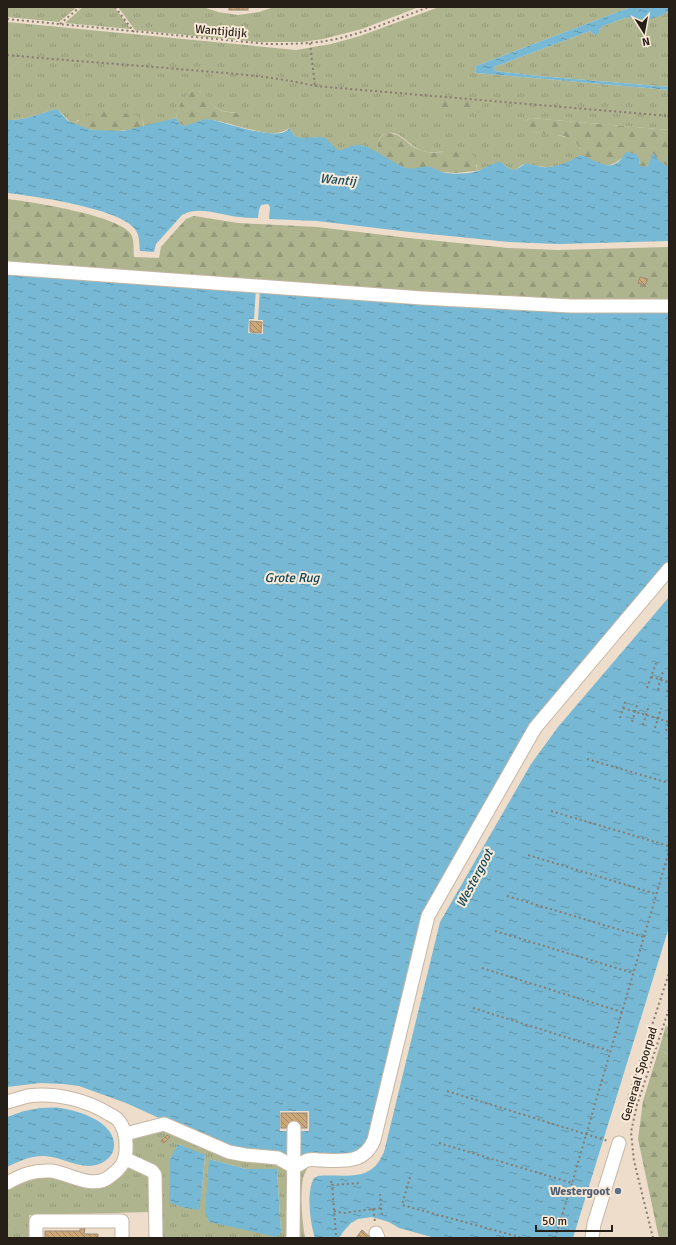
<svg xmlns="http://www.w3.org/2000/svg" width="676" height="1245" font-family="Signika,sans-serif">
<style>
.grass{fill:url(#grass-tufts);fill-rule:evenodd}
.forest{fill:url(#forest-firs)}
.water{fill:url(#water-ripples)}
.pier{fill:#edddca}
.building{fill:url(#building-back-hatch);stroke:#9a8c7a}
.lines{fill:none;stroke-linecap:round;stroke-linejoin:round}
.minor-casing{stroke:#c5b6a3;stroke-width:15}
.path{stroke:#877c6f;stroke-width:2;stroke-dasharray:2 3;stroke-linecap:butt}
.minor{stroke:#fff;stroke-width:13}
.service-dot{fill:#5c6f8a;stroke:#faead7;stroke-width:1.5}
.labels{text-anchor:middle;stroke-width:4;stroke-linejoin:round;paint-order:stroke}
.street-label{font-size:12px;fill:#251f18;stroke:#faead7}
.service-label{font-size:12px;font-weight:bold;fill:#4e5e75;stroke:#faead7;text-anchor:end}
.water-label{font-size:13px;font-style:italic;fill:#0f475b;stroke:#faead7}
</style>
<defs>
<pattern id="grass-tufts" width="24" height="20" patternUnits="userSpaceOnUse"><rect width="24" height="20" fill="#adb48e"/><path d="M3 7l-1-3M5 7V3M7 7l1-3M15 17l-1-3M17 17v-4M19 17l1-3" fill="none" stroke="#959a7a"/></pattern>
<pattern id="forest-firs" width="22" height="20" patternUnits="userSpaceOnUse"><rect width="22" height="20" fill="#adb48e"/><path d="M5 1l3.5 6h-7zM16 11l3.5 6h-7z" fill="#959a7a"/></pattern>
<pattern id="water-ripples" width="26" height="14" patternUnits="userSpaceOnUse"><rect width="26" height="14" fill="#77b9d4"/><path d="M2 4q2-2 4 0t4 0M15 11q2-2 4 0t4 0" fill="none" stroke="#6196ab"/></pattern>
<pattern id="building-back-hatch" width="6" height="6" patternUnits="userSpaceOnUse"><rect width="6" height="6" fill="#cca777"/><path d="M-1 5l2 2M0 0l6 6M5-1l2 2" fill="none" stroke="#a58761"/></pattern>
</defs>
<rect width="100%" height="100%" fill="#edddca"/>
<!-- grass -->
<g class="grass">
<path d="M7,7H77L59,22L7,17Z"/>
<path d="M83,7H114L131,29L65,23Z"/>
<path d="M118,7H203L218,12L238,15L259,12L274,7H419L362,29L323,39L303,42H258L135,30Z"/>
<path d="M439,7H631L476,66L475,72L476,73L669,90V130L531,118L525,121L532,132C544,133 575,134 580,149C580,151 580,153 580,155C570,162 557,168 545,167C539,167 532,164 526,164C516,164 519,177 505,165H491L483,169L476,171L477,165C468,161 454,153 445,152C436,151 428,154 420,150C408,145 399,128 384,134C377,137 378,147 377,153L362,145L353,146L343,150H338L319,137L300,139L295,136L289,128C276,138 259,131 244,128L246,123L239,113C229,112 218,112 212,104C206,98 208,95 199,91L179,108L176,118L144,127L143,121L78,120L73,124C66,120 62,111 55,109C40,114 23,121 7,120V22L296,50L331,44L360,36Z"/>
<path d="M669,10V87L539,76L495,71L494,67L590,31L594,35L603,26L628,17L635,19L663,15Z"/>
<path d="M666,1025L669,1029V1055L659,1049Z"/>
<path d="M163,1127L289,1164L290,1238H160V1191L133,1158L129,1136ZM178,1144L205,1156L202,1189L198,1210ZM209,1159L246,1169L277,1170L281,1232Z"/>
<path d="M310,1163C308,1168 304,1173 303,1178C300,1195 302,1221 305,1238H297L298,1173Z"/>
<path d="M128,1166L150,1172L151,1212L29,1215V1238H7V1187L48,1173L88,1185Z"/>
</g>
<!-- forest -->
<g class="forest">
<path d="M194,91C210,90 207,103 218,109C226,114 236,111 245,115L246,123L244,128C233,125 214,118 203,120C198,121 191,126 185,126C181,126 179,122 176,118C179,106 182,96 194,91Z"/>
<path d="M433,97L483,103L481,113L430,106Z"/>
<path d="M105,112C114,113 134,112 140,118C143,120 143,124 144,127C119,132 97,135 73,124L84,117Z"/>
<path d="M531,118L669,130V167C662,164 658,160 653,154L647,167L640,166L639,159L622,158L615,163L610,165H602L580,155V148L576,143L564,136L532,132L523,127L525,121Z"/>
<path d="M386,133C402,132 406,145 420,150C436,157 454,147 469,153C477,156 477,164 476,171L456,173L440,172L430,167L412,170L406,168L396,164L377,153C378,145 377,137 386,133Z"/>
<path d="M7,199C32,202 116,215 130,233C135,239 133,250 134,257L159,258L161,247L176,230L186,219L194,216L238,223L317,227L409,238L508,248L558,250L669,247V301L541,300L7,266Z"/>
<path d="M659,1049L669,1055V1238H659L638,1139L643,1101Z"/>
</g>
<!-- water -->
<g class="water">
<path d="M631,7H669V10L663,15L650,19H635L628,17L603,26L599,30V33L594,35L590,31L494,67L495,71L539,76L669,87V90L476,73L475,72L476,66Z"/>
<path d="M55,109L58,110L68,121L91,130L123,131L176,118L181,125L185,126L205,119L213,120C228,124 271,138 284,132C286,131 288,130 289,128L295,136L300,138L319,137L325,138L338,150C346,150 352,144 360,145C368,145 395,164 406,168C415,170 424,165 431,167C434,168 436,170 439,171C449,175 464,174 474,172C484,170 492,162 500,162C504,164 507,168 511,169C516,172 520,166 525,164C529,163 536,166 541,167C555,168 568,163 580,155C598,160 612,177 626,152L636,154L639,159L640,166L647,167L653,153C658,160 662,164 669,167V241L558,244L509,242L410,232L317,221L269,219L270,207L268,204L261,205L259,210L258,218C252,218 245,218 239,217C221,215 198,205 182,215L156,244L154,252L140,251C139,243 140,234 134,228C117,208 34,196 7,193V120C23,121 40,114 55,109Z"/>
<path d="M7,270L669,307V564L544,712L431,899L365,1150L337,1158L246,1152L212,1142L126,1103L79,1086L63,1084L40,1083L7,1087Z"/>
<path d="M669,597V927L573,1238H435L399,1228L389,1222L372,1217L358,1219L351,1223L343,1232L339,1238H315C310,1223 306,1192 314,1178L318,1176C335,1174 359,1180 373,1168C378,1164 381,1158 384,1152L440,922L531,764L558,727Z"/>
<path d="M40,1108C47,1108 54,1107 61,1108C79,1111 112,1121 114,1143C115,1150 111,1157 105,1161C87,1174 64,1157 45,1156C32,1155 19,1161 7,1167V1117L24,1111Z"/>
<path d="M178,1144L205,1155L202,1189L199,1210L181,1207L169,1202L170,1159Z"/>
<path d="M209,1159L246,1169H277L281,1232L277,1237L209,1222L205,1211Z"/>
</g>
<!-- pier -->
<g class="pier">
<path d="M256,288L260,289L258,320H263V334L248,333L249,319H254Z"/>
<rect x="280" y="1111" width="29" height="20"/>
</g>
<!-- building -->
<g class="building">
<rect x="229" y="7" width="10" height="3"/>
<rect x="239" y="7" width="9" height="3"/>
<path d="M640,277L648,279L645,285L638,283Z"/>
<path d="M250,321L262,322L261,333L250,332Z"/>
<rect x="281" y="1113" width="26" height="15"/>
<path d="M167,1135L170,1137L164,1143L161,1141Z"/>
<path d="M80,1228H85L84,1234H98V1238H45V1231H80Z"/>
<path d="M362,1230L371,1238H356Z"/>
</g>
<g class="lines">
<defs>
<g id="minor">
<path d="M7,268L422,298L571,306H669"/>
<path d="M7,1102C14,1100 21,1098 28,1096C54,1092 87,1100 109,1114C113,1116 117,1118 119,1121C124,1128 126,1136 126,1144C127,1160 122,1168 109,1177C92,1190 69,1173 51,1171C33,1170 22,1175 7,1183"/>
<path d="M125,1134L164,1124L229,1152L245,1155L278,1158L294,1167C299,1165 304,1161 308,1160C312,1159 317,1160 321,1160C343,1161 364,1164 374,1140L428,916L535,728L669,569"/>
<path d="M126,1159L152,1171L155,1175L156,1238"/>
<path d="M376,1233L378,1238"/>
<path d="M36,1238V1221H122V1238"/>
<path d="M293,1238L294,1128"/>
<path d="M592,1238L594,1224L619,1143"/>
</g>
</defs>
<!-- minor casing -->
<use href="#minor" class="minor-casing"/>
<!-- path -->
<g class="path">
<path d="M115,7L134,32"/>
<path d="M7,19L268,44C291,44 313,44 336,39C368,32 398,18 429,7"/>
<path d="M60,24L80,7"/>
<path d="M310,43L315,86"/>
<path d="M7,55C71,61 136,65 201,71C239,74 277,77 315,86L669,116"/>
<path d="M651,677L669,682"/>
<path d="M661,679L663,671"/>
<path d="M647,688L656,663"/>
<path d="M658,690L660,679"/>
<path d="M667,692L669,685"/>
<path d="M623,708L669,722"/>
<path d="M635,712L638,702"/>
<path d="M646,715L649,705"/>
<path d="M620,718L626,699"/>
<path d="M632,722L635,712"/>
<path d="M643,725L646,715"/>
<path d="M655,728L661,708"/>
<path d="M666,731L669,723"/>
<path d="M587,759L669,783"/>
<path d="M551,811L669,846"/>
<path d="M528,855L656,894"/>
<path d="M507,896L644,937"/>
<path d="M495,931L633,973"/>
<path d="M482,968L622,1012"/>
<path d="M473,1008L610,1051"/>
<path d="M447,1091L608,1141"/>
<path d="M637,1105L628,1099L669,973"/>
<path d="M439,1143L572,1183L669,851"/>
<path d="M410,1177L402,1205L523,1238"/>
<path d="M331,1181L332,1185"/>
<path d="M381,1208L382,1216"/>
<path d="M373,1209L375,1222"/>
<path d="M334,1211L343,1213L381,1208L380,1194"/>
<path d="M336,1235L332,1185L360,1183"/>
<path d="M555,1238L572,1183"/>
<path d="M653,1238L634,1161L631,1132L637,1105L669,1009"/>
</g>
<!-- minor -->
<use href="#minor" class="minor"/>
</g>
<!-- markers -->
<circle class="service-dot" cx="618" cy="1191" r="4"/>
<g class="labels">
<!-- street labels -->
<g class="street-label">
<text transform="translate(221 31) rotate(5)" y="4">Wantijdijk</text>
<text transform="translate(639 1074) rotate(-73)" y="4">Generaal Spoorpad</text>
</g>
<!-- service labels -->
<g class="service-label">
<text x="610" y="1195">Westergoot</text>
</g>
<!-- water labels -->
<g class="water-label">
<text transform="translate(338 179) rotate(5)" y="5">Wantij</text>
<text x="292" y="582">Grote Rug</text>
<text transform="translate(474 878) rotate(-62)" y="5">Westergoot</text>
</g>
</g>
<!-- border -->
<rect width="676" height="1245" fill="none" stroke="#251f18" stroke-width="16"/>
<!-- north arrow -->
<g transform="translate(644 32) rotate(169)" stroke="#faead7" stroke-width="3" paint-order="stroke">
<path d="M0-3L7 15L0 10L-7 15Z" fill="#251f18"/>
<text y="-6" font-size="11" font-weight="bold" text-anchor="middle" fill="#251f18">N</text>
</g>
<!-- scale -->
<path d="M536 1225v6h76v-6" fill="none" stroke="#251f18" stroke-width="2"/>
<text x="542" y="1225" font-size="12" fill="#251f18" stroke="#faead7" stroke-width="3" paint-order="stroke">50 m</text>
</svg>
